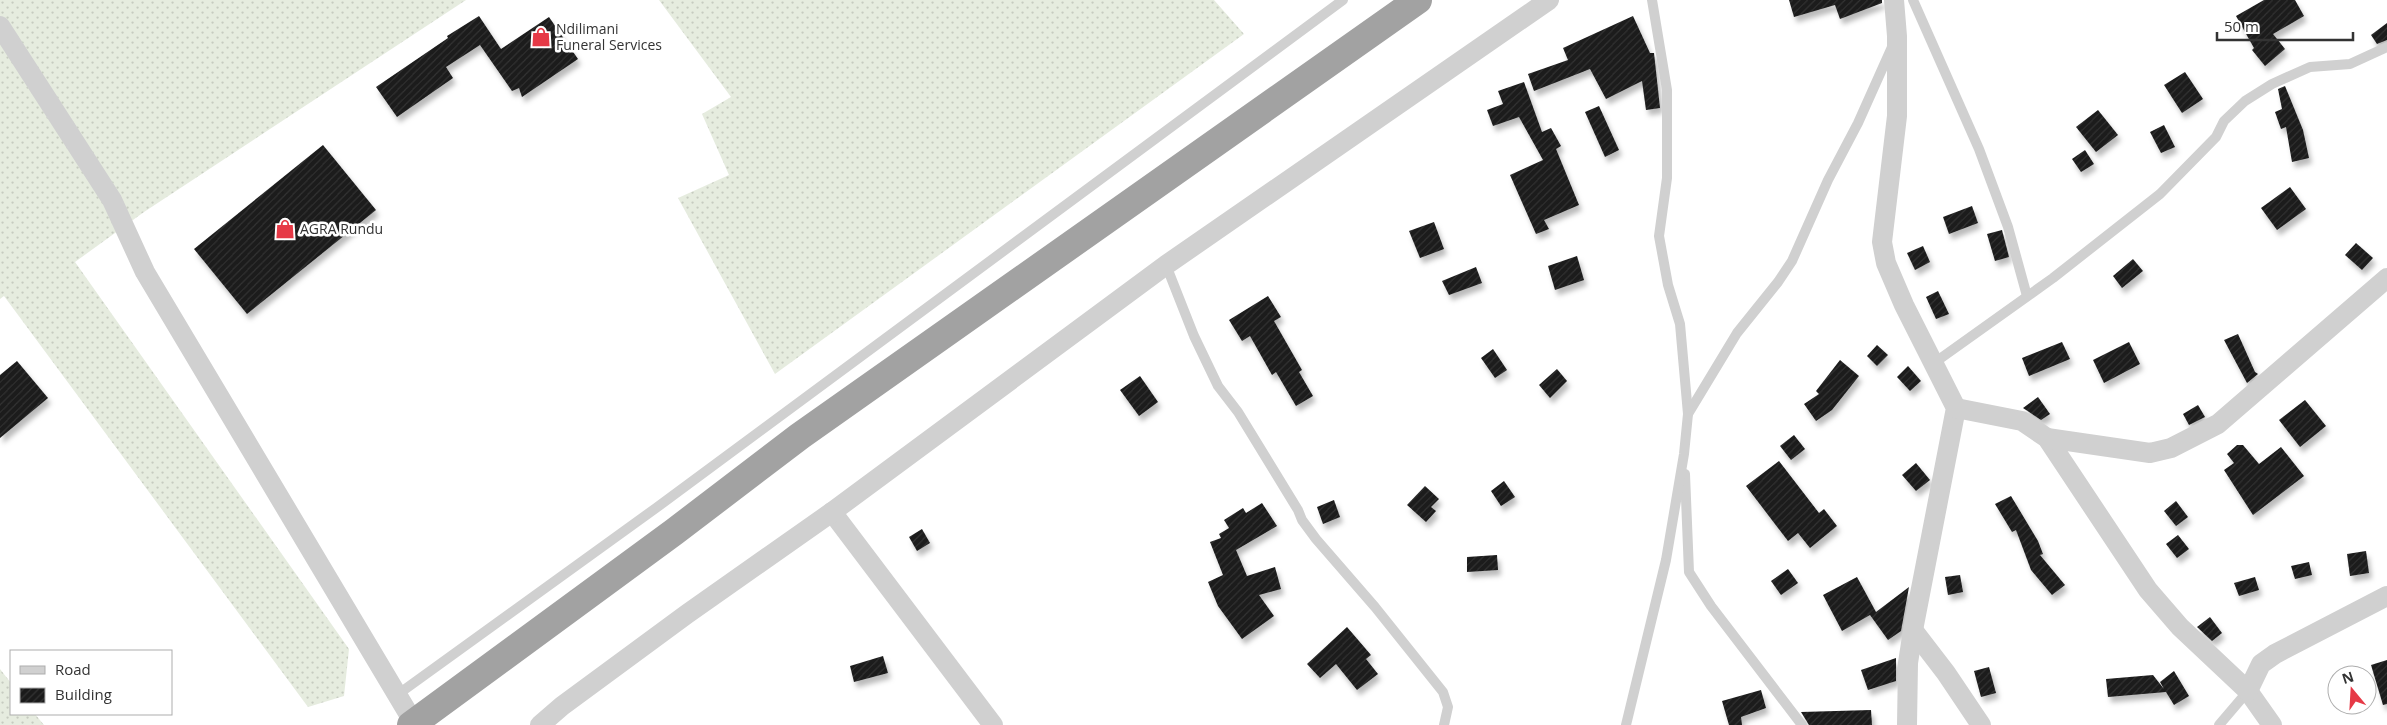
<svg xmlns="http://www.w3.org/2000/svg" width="2387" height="725" font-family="'Open Sans',sans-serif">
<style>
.grass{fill:url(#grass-dots)}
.building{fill:url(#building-hatch);filter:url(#shadow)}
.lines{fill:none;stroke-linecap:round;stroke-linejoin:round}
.service{stroke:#d0d0d0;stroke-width:10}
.minor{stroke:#d0d0d0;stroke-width:20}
.trunk{stroke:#a2a2a2;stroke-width:28}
.labels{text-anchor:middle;stroke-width:5;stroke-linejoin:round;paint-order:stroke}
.poi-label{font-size:14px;fill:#333;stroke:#fff;text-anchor:start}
</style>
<defs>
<pattern id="grass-dots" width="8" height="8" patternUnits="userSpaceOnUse" patternTransform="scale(1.25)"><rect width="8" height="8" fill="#e6ecdf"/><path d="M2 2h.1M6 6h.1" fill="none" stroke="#c6cbc0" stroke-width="1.8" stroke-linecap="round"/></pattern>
<pattern id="building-hatch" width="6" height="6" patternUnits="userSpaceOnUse" patternTransform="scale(1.25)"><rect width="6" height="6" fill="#1a1a1a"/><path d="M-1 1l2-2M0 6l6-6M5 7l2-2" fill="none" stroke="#333"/></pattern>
<filter id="shadow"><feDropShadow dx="3" dy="5.5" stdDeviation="2.5" flood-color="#0004"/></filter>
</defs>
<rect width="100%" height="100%" fill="#fff"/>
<!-- grass -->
<g class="grass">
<path d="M0,0H466L144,212L75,262L349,649L344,696L308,707L4,296L0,299Z"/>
<path d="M659,0H1214L1244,34L775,374L678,198L729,175L702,114L731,97Z"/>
<path d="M0,669L11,683V714H35L44,725H0Z"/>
</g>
<!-- building -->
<g class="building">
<path d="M1789,0H1882V3L1840,19L1835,5L1794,17Z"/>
<path d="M2264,0H2295L2304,16L2273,34L2285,49L2265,66L2252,50L2254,48L2236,16Z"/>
<path d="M479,16L501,49L549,17L578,59L522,97L519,88L512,91L480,45L446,67L453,78L397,117L376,87L448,38L447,36Z"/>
<path d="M1633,16L1650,53H1654L1660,108L1646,110L1642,81L1606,99L1590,69L1534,91L1528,74L1568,60L1563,48Z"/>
<path d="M2387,23V40L2377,44L2371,35Z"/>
<path d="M2185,72L2203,99L2182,113L2164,85Z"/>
<path d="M1524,82L1542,132L1551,128L1561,146L1556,149L1579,205L1544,220L1549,229L1536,234L1510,175L1543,160L1519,117L1493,126L1487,110L1503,104L1498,91Z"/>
<path d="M2285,86L2303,130L2309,158L2292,162L2286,127L2281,129L2275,112L2282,109L2278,89Z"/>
<path d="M1599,106L1619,150L1605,157L1585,112Z"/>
<path d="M2098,110L2118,135L2096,152L2076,127Z"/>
<path d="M2164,125L2175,147L2161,153L2150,132Z"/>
<path d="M323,145L376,210L247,314L194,249Z"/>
<path d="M2085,150L2094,164L2081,172L2072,159Z"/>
<path d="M2290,187L2306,209L2277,230L2261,208Z"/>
<path d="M1972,206L1978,223L1949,234L1943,217Z"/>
<path d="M1434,222L1444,249L1420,258L1409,231Z"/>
<path d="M2002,230L2009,257L1995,261L1987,234Z"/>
<path d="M2356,243L2373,258L2362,270L2345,255Z"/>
<path d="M1923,246L1930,262L1915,270L1907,253Z"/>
<path d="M1577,256L1584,280L1555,290L1548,266Z"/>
<path d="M2133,259L2143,271L2122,288L2113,276Z"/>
<path d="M1476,267L1482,283L1449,295L1442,281Z"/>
<path d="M1938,291L1949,314L1936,319L1926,297Z"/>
<path d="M1268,296L1281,317L1274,321L1302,370L1299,372L1313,396L1296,406L1276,372L1272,375L1250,336L1242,341L1229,320Z"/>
<path d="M2238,334L2255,372L2258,374L2247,383L2224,340Z"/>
<path d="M2062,342L2070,359L2029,376L2022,358Z"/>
<path d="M2129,342L2140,364L2104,383L2093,360Z"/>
<path d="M1877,345L1888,355L1877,366L1867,356Z"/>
<path d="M1493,349L1507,370L1495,378L1481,358Z"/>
<path d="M1840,360L1859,376L1832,410L1816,421L1804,404L1819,394L1816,391Z"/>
<path d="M17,361L48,398L0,438V375Z"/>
<path d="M1908,366L1921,381L1910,391L1897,377Z"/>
<path d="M1557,369L1567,381L1550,398L1539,385Z"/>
<path d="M1140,376L1158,402L1139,416L1120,390Z"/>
<path d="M2038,397L2050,414L2041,420L2023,408Z"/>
<path d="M2305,400L2326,426L2300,447L2279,420Z"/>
<path d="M2198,405L2205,417L2189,425L2183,414Z"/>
<path d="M1794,435L1805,449L1791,460L1780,446Z"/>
<path d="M2237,445H2243L2259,464L2281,447L2304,476L2253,515L2224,470L2234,463L2227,454Z"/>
<path d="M1779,461L1819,513L1824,509L1837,526L1810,548L1798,533L1788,541L1746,486Z"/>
<path d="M1916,463L1930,480L1916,491L1902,475Z"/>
<path d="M1504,481L1515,497L1501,506L1491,491Z"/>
<path d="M1425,486L1439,499L1431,507L1436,511L1426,522L1407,505Z"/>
<path d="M2011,496L2038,541L2043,554L2040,555L2065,585L2052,595L2031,570L2016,530L2012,532L1995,504Z"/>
<path d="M1334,500L1340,517L1323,524L1317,507Z"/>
<path d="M2176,501L2188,517L2176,526L2164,511Z"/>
<path d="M1262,503L1277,526L1236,550L1247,576L1275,567L1281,589L1259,595L1274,616L1242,639L1218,606L1208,582L1223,575L1210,542L1221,538L1219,534L1229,528L1224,520L1243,508L1246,513Z"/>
<path d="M922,529L930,543L917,551L909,537Z"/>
<path d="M2178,535L2189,549L2177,558L2166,544Z"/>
<path d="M2366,551L2369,573L2350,576L2347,554Z"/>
<path d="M1497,555L1498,570L1467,572V557Z"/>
<path d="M2309,562L2312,575L2295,579L2291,566Z"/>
<path d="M1788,569L1798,583L1781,595L1771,581Z"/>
<path d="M1960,575L1963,592L1948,595L1945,577Z"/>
<path d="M1857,577L1876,612L1909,587L1901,631L1888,640L1870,615L1842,631L1823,595Z"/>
<path d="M2255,577L2259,590L2239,596L2234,583Z"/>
<path d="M2210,617L2222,633L2212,641L2197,627Z"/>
<path d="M1347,627L1371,655L1366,659L1378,674L1357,690L1336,664L1320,678L1307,664Z"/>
<path d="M883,656L888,673L854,682L850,666Z"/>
<path d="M1896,658V681L1868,690L1861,670Z"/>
<path d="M2387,660V704L2383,705L2371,665Z"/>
<path d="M1989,667L1996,693L1981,697L1974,671Z"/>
<path d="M2174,671L2189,696L2174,705L2166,692L2108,697L2106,679L2153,675L2164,689L2160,682Z"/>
<path d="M1761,690L1766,708L1741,717L1742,725H1729L1722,701Z"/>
<path d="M1871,710L1872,725H1809L1801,712Z"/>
</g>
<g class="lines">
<!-- service -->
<g class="service">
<path d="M1913,0L1979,149L2008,227L2027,296"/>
<path d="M1166,265L1194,336L1218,386L1238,412L1298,510L1302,520L1316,539L1375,607L1443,692L1448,707L1444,725"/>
<path d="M1934,363L2053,278L2160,194L2216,137L2224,121L2245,101L2272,84L2310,67L2350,64L2387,47"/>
<path d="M1688,414L1737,333L1778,282L1792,261L1828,180L1858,123L1892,47"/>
<path d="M1685,474L1689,572L1711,606L1802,725"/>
<path d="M397,695L656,508L1343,0"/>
<path d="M1626,725L1666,560L1684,454L1688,414L1680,324L1668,285L1659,236L1667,178V90L1652,0"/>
<path d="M2219,725L2248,691"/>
</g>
<!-- minor -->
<g class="minor">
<path d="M1894,0L1897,36V116L1882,242L1886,263L1904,305L1956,408L1913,630L1908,663L1907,725"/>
<path d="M0,26L112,200L145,272L414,723"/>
<path d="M1956,408L2022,421L2047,438L2148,590L2180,627L2248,691L2272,725"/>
<path d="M2047,438L2150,453L2171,448L2218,424L2387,278"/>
<path d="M832,512L993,725"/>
<path d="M1913,630L1946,673L1981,725"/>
<path d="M2248,691L2261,664L2275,654L2387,596"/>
<path d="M540,725L562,706L687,614L832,512L1166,265L1549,0"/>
</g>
<!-- trunk -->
<path class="trunk" d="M411,725L674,532L800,436L1418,0"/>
</g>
<!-- icons -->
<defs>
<symbol id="shop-bare" viewBox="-9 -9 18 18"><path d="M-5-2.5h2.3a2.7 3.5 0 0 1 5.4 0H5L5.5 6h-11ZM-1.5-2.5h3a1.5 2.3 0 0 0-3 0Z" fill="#e63946" stroke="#fff" stroke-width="2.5" paint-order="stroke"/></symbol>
</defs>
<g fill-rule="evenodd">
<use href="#shop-bare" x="527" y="23" width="28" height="28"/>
<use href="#shop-bare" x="271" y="215" width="28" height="28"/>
</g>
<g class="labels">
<!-- poi labels -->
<g class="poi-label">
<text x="556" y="34">Ndilimani<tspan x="556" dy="16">Funeral Services</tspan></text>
<text x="300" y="234">AGRA Rundu</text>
</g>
</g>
<!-- legend -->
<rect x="10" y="650" width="162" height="65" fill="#ffffff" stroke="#adadad"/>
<rect x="20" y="666" width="25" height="8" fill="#d0d0d0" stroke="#adadad"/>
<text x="55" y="675" font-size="15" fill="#333333">Road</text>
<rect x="20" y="688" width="25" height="15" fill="url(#building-hatch)" stroke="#adadad"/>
<text x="55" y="700" font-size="15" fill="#333333">Building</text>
<!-- north arrow -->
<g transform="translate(2352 690) rotate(342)"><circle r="24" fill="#ffffff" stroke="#adadad"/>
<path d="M0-4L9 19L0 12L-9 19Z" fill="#e63946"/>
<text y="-8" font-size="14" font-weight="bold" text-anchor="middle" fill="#333333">N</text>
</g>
<!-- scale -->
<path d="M2217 32v8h136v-8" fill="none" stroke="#333333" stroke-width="2.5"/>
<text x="2224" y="32" font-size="15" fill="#333333" stroke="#ffffff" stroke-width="4" paint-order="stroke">50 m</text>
</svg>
